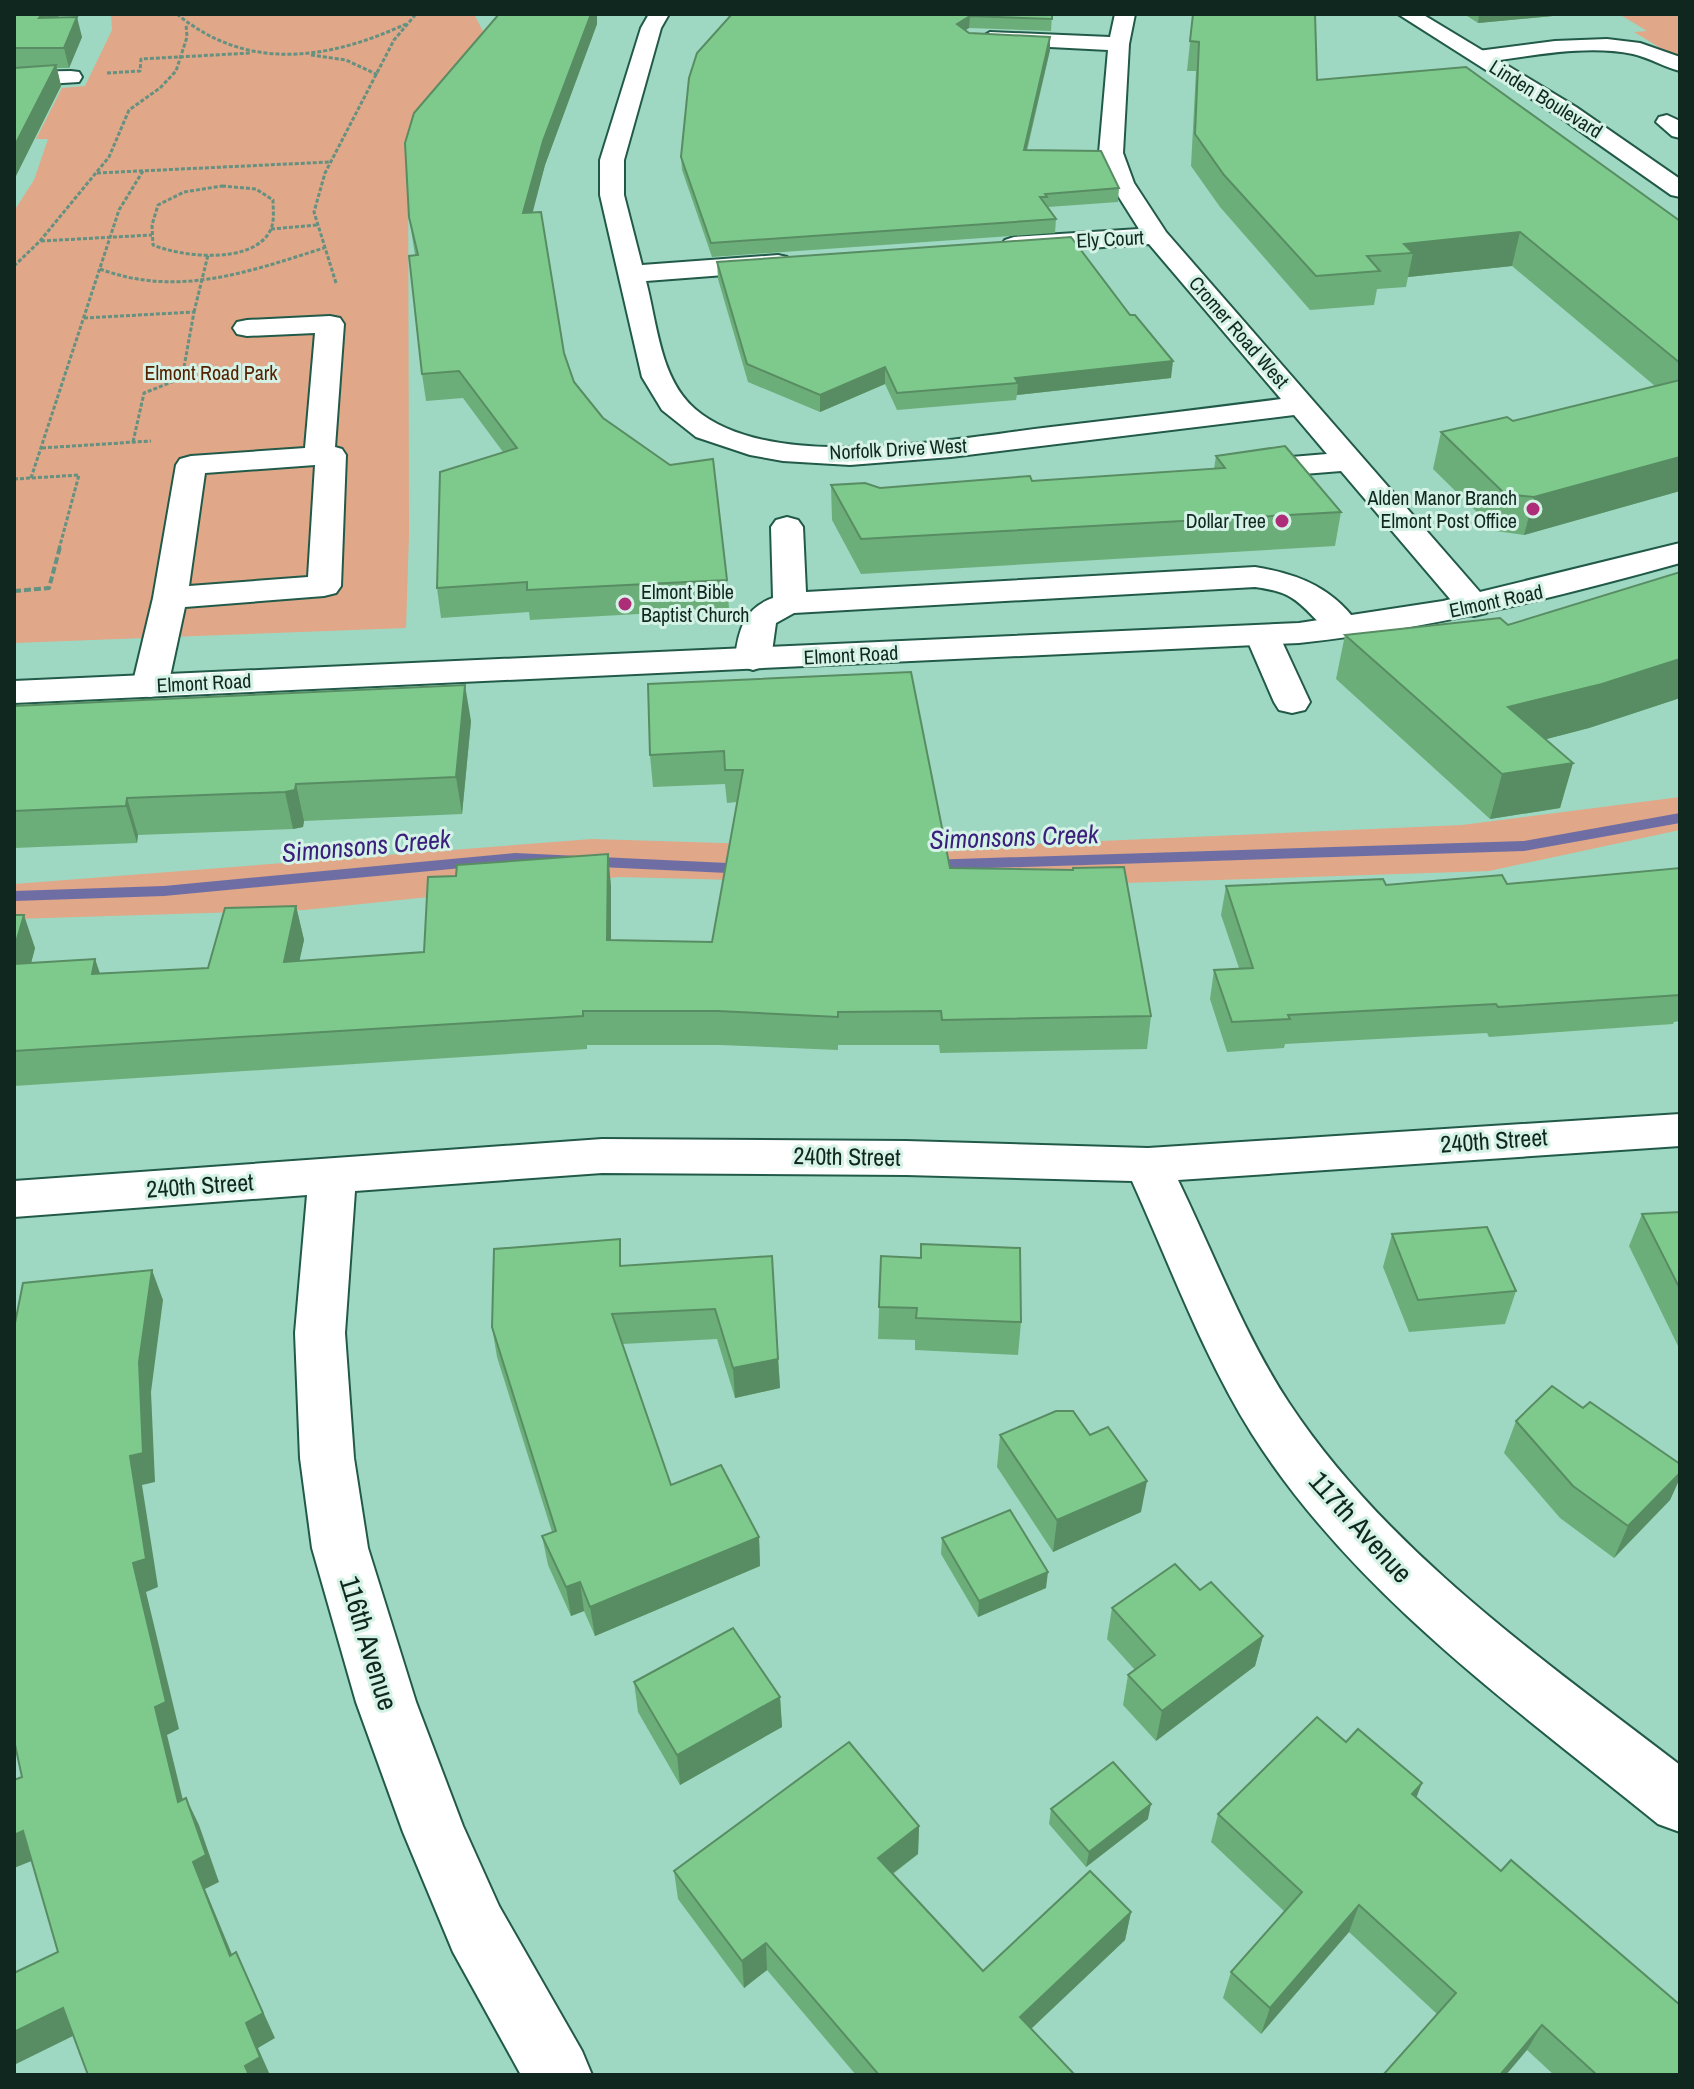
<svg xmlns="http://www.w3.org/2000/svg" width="1694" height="2089" font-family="'Archivo Narrow',sans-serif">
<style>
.green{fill:#e0a788}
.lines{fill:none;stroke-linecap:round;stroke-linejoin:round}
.stream{fill:#6f6ea4;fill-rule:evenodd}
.minor-casing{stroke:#225a49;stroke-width:4}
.major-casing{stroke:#225a49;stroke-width:4}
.path-far1{stroke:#659181;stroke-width:3;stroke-dasharray:4 2;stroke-linecap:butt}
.path{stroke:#659181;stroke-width:4;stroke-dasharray:7 3;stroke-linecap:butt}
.minor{fill:#fff;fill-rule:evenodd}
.major{fill:#fff;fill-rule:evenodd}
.wall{fill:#6cae79}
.shaded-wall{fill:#588d63}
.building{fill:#7eca8d;stroke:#588d63;stroke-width:2}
.poi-dot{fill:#ae2d78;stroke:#d5f2e6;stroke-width:3}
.labels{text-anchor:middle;stroke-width:6;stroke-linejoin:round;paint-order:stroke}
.far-street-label{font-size:20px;fill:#102720;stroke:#d5f2e6}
.far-park-label{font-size:20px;fill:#520;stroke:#d5f2e6}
.far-poi-label{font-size:20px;fill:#102720;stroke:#d5f2e6;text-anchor:end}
.street-label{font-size:24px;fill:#102720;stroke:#d5f2e6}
.water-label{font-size:26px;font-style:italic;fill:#3a207c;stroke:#d5f2e6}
.near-street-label{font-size:28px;fill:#102720;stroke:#d5f2e6}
</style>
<rect width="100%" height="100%" fill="#9ed8c2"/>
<!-- green -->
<g class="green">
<path d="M111,14H474L498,60L408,129L409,534L406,628L14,643V211L34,180L48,139H36L62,88L85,86L112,30Z"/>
<path d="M1619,14H1680V60L1634,32L1647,31Z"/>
<path d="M1680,797V830L1489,871L1002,887L619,877L304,910L14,919V884L592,839L922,849L1462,825Z"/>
</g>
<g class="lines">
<!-- stream -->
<g class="stream">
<path d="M1680,813V823L1524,851L927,870L919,865L927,860L1524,841Z"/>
<path d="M515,853L749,864L757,869L749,874L515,863L164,896L14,901V891L164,886Z"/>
</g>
<defs>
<g id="minor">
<path d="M649,14H669L661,28L624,160V195L642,265L778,255L787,257L791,263L787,269L778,271L646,281C657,323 660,379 695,409C772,475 957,438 1051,427C1128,418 1204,409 1281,399L1149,244L1014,253L1005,250L1001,245L1005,240L1014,237L1139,229L1110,183L1099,153L1108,50L990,44L980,38L990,32L1110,37L1115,14H1135L1129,44L1123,153L1134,183L1166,232L1486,599L1491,606L1486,613L1474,616L1462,613L1341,471L1241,479L1230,477L1226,470L1230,463L1241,461L1327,454L1294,415L951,457L850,465L783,461L750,455L696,437L662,410L642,377L600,195V160L641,28Z"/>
<path d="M1607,39L1640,43L1680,57V71C1664,67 1650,58 1633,54C1583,44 1528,57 1478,63L1467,57L1478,51L1555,41Z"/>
<path d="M71,71L79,72L82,77L79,82L14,86V72Z"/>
<path d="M1667,115L1680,121V138L1672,136L1656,122L1659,117Z"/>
<path d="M330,316L340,318L344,324L335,447L342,449L346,455L341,586L336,593L324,596L185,607L168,686L163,694L150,697L137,694L132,686L153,598L176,465L180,459L191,456L305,448L315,333L247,336L237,334L233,328L237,322L247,320ZM315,465L308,577L189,586L205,473Z"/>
<path d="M787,517L798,520L803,527L806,592L1255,567C1300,574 1335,589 1361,628L1356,635C1326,643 1316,613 1292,598C1281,591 1268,589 1255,587L794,613L776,623L771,659L765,666L753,670L741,666L735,659C738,631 744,608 773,598L771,527L776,520Z"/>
<path d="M1262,625L1274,628L1279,635L1310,702L1305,710L1292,713L1279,710L1274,702L1245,635L1250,628Z"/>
<path d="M1680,1114V1146L1178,1180C1214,1254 1244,1335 1289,1403C1388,1552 1541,1658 1680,1765V1832L1658,1824C1514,1707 1353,1593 1252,1434C1203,1356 1170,1265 1132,1181L906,1175L602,1173L355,1191L345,1333L354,1458L368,1548L416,1702L463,1826L499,1906L582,2051L592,2075H521L453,1952L403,1832L356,1702L312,1548L300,1458L295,1333L307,1195L14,1217V1181L602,1139L906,1141L1148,1148Z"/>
</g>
<g id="major">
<path d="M1398,14H1422L1576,107L1680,179V197L1671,195L1560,117Z"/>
<path d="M1680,543V563C1554,598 1429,629 1299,643L14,703V681L1299,623L1443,601Z"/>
</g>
</defs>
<!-- minor casing -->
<use href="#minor" class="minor-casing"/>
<!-- major casing -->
<use href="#major" class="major-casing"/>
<!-- path-far1 -->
<g class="path-far1">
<path d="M177,14C247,72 328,60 406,24"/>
<path d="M311,55L346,60L378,75"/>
<path d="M107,73L140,71L141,59L251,53"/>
<path d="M97,173L330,162"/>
<path d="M222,186L256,189L273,200C273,210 275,222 270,231C252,265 182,257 153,245L152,225L158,205L184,192Z"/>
<path d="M271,229L317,225"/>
<path d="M41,241L152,235"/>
<path d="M14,266L40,241L109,157L129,110L160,88L176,71L187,37L186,24"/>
<path d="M100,269C178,298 248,272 324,248"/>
<path d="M336,283L314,212L325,173L394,40L416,14"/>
<path d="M194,312L208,255"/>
<path d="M84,318L194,312L182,378L144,393L133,442"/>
<path d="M42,448L151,441"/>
<path d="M31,478L119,210L143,171"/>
<path d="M14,479L79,475L59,549"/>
</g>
<!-- path -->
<path class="path" d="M14,591L49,588L60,547"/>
<!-- minor -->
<use href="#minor" class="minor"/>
<!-- major -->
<use href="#major" class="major"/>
</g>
<!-- wall -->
<g class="wall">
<path d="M14,14H60L58,18L82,37L69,68H57L61,86L14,178Z"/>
<path d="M499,14H597V24L545,165L532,212L564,353L574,382L727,580L729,609L530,620L529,612L441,618L437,588L503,452L463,398L426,401L422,374L415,255L409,217Z"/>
<path d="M732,14H1052L1051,31L969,28L965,30L969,33L1050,50L1027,151L1119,188L1118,202L1048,207L1056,219L1055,233L712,257L682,170L681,157Z"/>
<path d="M1193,14L1315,15L1317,80L1680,221V491L1524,535L1496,531L1433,469L1441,432L1513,421L1655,386L1512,266L1408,277L1406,287L1377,289L1374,305L1310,310L1220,207L1191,166L1196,71H1187Z"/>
<path d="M1464,14H1574L1478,23Z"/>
<path d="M717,262L1171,378L1017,395L1016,400L897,410L885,384L820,412L748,382L718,279Z"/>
<path d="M1216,456L1341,512L1335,546L861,574L832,520L831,485L880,488L1032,481L1214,469Z"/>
<path d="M1680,572V698L1589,728L1546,739L1573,763L1560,808L1490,819L1336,679L1345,635L1508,625Z"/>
<path d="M648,684L950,868L1151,1016L1147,1049L940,1053L939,1045H838V1050L720,1045H587V1049L14,1086V915L35,948L31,963L95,959L100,973L208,968L296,906L304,940L299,961L424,952L456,876L608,854L611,887V940L712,942L737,802L727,803L725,784L653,787L650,755Z"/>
<path d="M14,706L471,721L462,814L304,821L303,827L293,829L138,835L137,843L14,848Z"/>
<path d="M1680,868V1021L1674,1022L1673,1024L1489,1037L1487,1033L1285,1044L1284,1048L1227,1052L1210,999L1214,970L1239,968L1221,915L1226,886L1507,884Z"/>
<path d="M1680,1212V1350L1629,1246L1642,1214Z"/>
<path d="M1392,1234L1516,1291L1505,1324L1409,1332L1383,1267Z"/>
<path d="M772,1256L780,1388L735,1398L717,1339L622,1344L671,1485L759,1537L760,1566L595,1636L584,1611L571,1616L548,1565L542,1536L552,1532L497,1357L492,1327L623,1266Z"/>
<path d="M881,1256L1021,1322L1018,1355L915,1350V1340L878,1339Z"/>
<path d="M1583,1408L1680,1464V1478L1670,1500L1614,1558L1560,1518L1504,1453L1516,1421Z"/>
<path d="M1000,1435L1141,1512L1053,1552L997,1467Z"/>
<path d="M942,1538L1046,1588L978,1617L941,1554Z"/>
<path d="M1200,1590L1263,1636L1255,1666L1156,1741L1123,1705L1128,1675L1135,1670L1107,1639L1112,1608Z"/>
<path d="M634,1682L780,1697L782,1727L680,1785L638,1712Z"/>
<path d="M1346,1742L1422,1783L1416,1798L1680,2075H1554L1527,2050L1437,2014L1349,1932L1261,2034L1223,1998L1231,1972L1285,1912L1211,1842L1218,1814Z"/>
<path d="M1051,1809L1148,1819L1086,1867L1049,1824Z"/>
<path d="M919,1826L918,1854L893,1874L983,1971L1131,1912L1125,1940L1031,2029L1075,2075H856L767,1970L744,1988L678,1899L674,1871Z"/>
</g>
<!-- shaded-wall -->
<g class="shaded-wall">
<path d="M42,14H60L44,38L39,18Z"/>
<path d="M591,14H597V24L545,165L526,238L523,213L543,141Z"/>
<path d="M1479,14H1574L1478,23Z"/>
<path d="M970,16L969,28L956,36L957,24Z"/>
<path d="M77,17L82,37L69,68L64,48Z"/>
<path d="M1050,37V50L1023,164L1024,150Z"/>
<path d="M56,65L61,86L15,178L14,147Z"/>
<path d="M1520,232L1512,266L1408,277L1413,253L1404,244Z"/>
<path d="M1173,361L1171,378L1017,395L1018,383L1015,378Z"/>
<path d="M885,367V384L820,412V395Z"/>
<path d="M1680,457V491L1524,535L1534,497Z"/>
<path d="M1680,659V698L1589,728L1497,752L1508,707Z"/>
<path d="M465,685L471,721L462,814L456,777Z"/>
<path d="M1573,763L1560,808L1490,819L1502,774Z"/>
<path d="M296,784L304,821L303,827L293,829L285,792Z"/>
<path d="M127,798L138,835L137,843L126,806Z"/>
<path d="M608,854L611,887V973L607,940Z"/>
<path d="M296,906L304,940L292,995L284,962Z"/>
<path d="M24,915L35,948L22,998L14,977V949Z"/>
<path d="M95,959L106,993L92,974Z"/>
<path d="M152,1270L163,1300L151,1392L155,1482L142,1485L158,1587L146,1592L179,1729L167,1735L190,1829L178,1802L155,1707L133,1563L130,1456L139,1362Z"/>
<path d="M778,1359L780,1388L735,1398L733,1368Z"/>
<path d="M1680,1473V1478L1670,1500L1614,1558L1628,1526Z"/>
<path d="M1147,1481L1141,1512L1053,1552L1057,1520Z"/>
<path d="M759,1537L760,1566L595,1636L590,1607Z"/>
<path d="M1048,1572L1046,1588L978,1617L979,1601Z"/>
<path d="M580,1582L584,1611L571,1616L566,1587Z"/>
<path d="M1263,1636L1255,1666L1156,1741L1162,1711Z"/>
<path d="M780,1697L782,1727L680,1785L677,1755Z"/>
<path d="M1422,1783L1411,1811L1412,1794Z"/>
<path d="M186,1798L199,1825L219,1882L205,1889L243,1981L230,1956L193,1862Z"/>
<path d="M1151,1804L1148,1819L1086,1867L1089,1852Z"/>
<path d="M919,1826L918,1854L877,1885L878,1858Z"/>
<path d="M23,1831L39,1858L14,1868V1835Z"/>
<path d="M1359,1905L1349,1932L1261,2034L1270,2008Z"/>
<path d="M1131,1912L1125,1940L1016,2043L1020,2017Z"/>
<path d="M766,1943L767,1970L744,1988L742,1961Z"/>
<path d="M236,1952L275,2038L258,2048L270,2075H249L245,2066L246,2023Z"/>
<path d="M63,2008L79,2033L14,2065V2032Z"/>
<path d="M1542,2025L1527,2050L1506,2075H1500Z"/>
</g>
<!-- building -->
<g class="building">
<path d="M14,14H42L39,18L77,17L64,48H14Z"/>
<path d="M499,14H591L543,141L523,213L541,212L564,353L574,382L603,418L670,465L713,459L727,580L527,590V582L437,588L440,472L517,448L459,371L422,374L409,256L418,255L409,217L405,143L414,113Z"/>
<path d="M732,14H1052V19L970,16L957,24L969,33L1050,37L1024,150L1101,151L1119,188L1045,194L1047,197H1040L1056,219L711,243L681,157L689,78L697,53Z"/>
<path d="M1193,14H1315L1317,80L1466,67L1680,221V363L1520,232L1404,244L1413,253L1367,256L1380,271L1316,276L1224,175L1195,134L1199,42L1190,41Z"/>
<path d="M56,65L14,147V68Z"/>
<path d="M1071,237L1130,315H1135L1173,361L1015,378L1018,383L897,393L885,367L820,395L747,364L717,262Z"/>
<path d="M1680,380V457L1534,497L1505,494L1441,432L1507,417L1513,421Z"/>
<path d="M1285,446L1341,512L861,539L831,485L865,483L880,488L1030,476L1032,481L1225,468L1216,456Z"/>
<path d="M1680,572V659L1602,684L1508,707L1573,763L1502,774L1345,635L1500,618L1508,625Z"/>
<path d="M911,672L950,868L1073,870V868L1124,867L1151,1016L942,1020L941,1011L838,1012V1017L718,1011H583V1016L14,1051V964L95,959L92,974L208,968L225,908L296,906L284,962L424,952L428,877L456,876L457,865L608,854L607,940L712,942L743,770H725L724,751L650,755L648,684Z"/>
<path d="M465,685L456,777L296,784L295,790L285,792L127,798L126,806L14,811V706Z"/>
<path d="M1680,868V995L1498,1007L1496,1004L1288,1015L1290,1019L1232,1022L1214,970L1253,968L1226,886L1383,879L1386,885L1502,875L1507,884Z"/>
<path d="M14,915H24L14,949Z"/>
<path d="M1680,1212V1289L1642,1214Z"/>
<path d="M1487,1227L1516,1291L1418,1300L1392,1234Z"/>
<path d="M620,1239V1266L772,1256L778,1359L733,1368L715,1309L612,1314L671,1485L721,1465L759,1537L590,1607L580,1582L566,1587L542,1536L556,1531L492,1327L494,1249Z"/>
<path d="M921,1244L1020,1248L1021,1322L916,1318L917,1308L879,1307L881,1256L921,1258Z"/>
<path d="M152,1270L139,1362L143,1453L130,1456L146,1559L133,1563L166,1702L155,1707L178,1802L186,1798L206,1855L193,1862L230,1956L236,1952L263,2013L246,2023L260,2057L245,2066L249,2075H88L63,2008L14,2032V1973L58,1952L23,1831L14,1835V1780L22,1777L14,1740V1328L23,1283Z"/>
<path d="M1552,1386L1583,1408L1590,1402L1680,1464V1473L1628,1526L1573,1486L1516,1421Z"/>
<path d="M1056,1411H1073L1090,1435L1108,1427L1147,1481L1057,1520L1000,1435Z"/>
<path d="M1010,1510L1048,1572L979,1601L942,1538Z"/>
<path d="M1175,1564L1200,1590L1211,1582L1263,1636L1162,1711L1128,1675L1155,1655L1112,1608Z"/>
<path d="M733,1628L780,1697L677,1755L634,1682Z"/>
<path d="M1317,1717L1346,1742L1358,1729L1422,1783L1412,1794L1501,1871L1511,1860L1680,2005V2075H1597L1542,2025L1500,2075H1383L1456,1993L1359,1905L1270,2008L1231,1972L1302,1892L1218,1814Z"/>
<path d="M849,1742L919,1826L878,1858L983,1971L1090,1871L1131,1912L1020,2017L1075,2075H879L766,1943L742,1961L674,1871Z"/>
<path d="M1113,1762L1151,1804L1089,1852L1051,1809Z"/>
</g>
<!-- markers -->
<g class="poi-dot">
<circle cx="1533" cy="509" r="8"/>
<circle cx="1282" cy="521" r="8"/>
<circle cx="625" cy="604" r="8"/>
</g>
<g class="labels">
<!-- far-street labels -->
<g class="far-street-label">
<text transform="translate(1546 99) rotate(32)" y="7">Linden Boulevard</text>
<text transform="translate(1110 239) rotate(-3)" y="7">Ely Court</text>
<text transform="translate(1239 332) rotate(49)" y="7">Cromer Road West</text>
<text transform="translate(898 449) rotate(-3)" y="7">Norfolk Drive West</text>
<text transform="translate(1496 601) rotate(-12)" y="7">Elmont Road</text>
<text transform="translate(851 655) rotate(-3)" y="7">Elmont Road</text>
<text transform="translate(204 683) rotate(-3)" y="7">Elmont Road</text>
</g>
<!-- far-park labels -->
<g class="far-park-label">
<text x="211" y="380">Elmont Road Park</text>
</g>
<!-- far-poi labels -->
<g class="far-poi-label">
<text x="1517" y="505">Alden Manor Branch<tspan x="1517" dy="23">Elmont Post Office</tspan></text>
<text x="1266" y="528">Dollar Tree</text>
<text x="641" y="599" text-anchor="start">Elmont Bible<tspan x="641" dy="23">Baptist Church</tspan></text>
</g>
<!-- street labels -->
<g class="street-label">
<text transform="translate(1494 1141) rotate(-4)" y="8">240th Street</text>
<text transform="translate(847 1157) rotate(1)" y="8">240th Street</text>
<text transform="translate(200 1186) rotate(-4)" y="8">240th Street</text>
</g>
<!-- water labels -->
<g class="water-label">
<text transform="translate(1014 837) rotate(-2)" y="9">Simonsons Creek</text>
<text transform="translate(366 846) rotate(-5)" y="9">Simonsons Creek</text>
</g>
<!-- near-street labels -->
<g class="near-street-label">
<text transform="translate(1361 1527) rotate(48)" y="10">117th Avenue</text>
<text transform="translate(369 1643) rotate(73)" y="10">116th Avenue</text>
</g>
</g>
<!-- border -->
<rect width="1694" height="2089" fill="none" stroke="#102720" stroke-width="32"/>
</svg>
